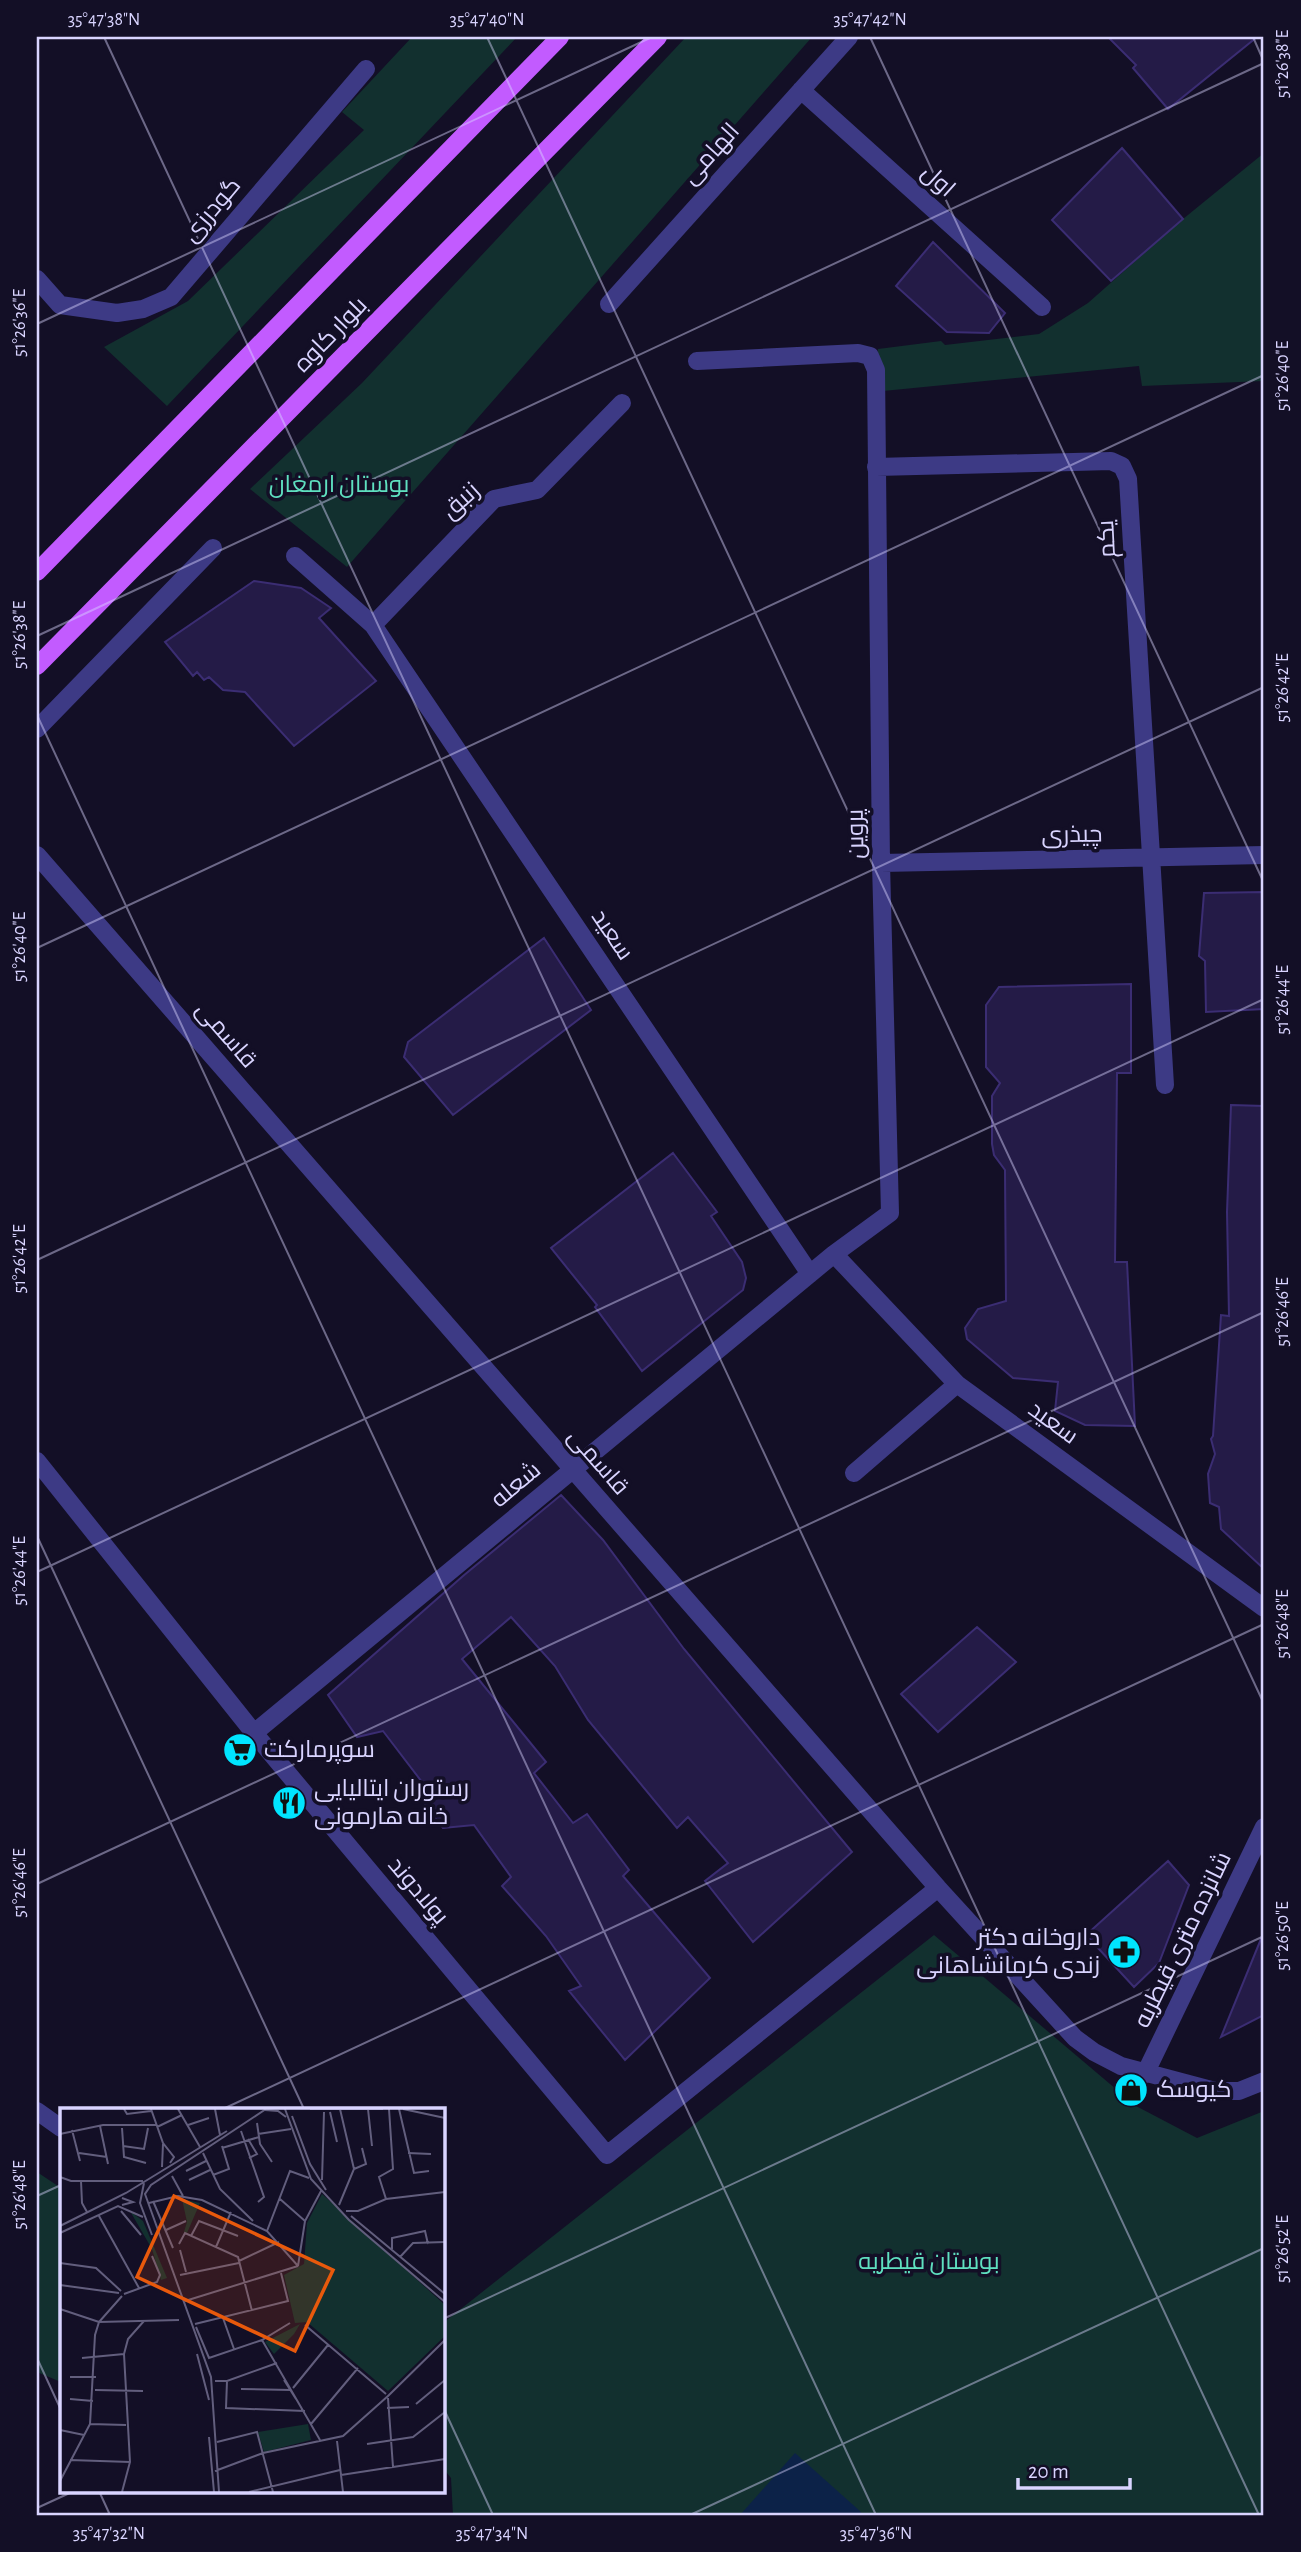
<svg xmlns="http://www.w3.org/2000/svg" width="1301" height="2552" font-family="'Alegreya Sans',Cairo,sans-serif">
<rect width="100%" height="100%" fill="#130f26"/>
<path fill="#12302f" d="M 412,37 L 517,37 L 167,406 L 104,347 L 188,301 L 364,130 L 342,112 Z
M 686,37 L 812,37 L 347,567 L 250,489 L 362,383 Z
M 1264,153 L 1264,381 L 1142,386 L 1139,366 L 883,391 L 878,365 L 878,349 L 941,341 L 945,345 L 1039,334 L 1088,303 L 1183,219 Z
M 934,1935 L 1136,2106 L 1197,2138 L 1264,2111 L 1264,2515 L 453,2515 L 451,2478 L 443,2468 L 443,2323 Z
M 37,2172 L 61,2188 L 61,2382 L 37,2372 Z"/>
<path fill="#0c2248" d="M 795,2453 L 861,2512 L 858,2515 L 740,2515 Z"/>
<path fill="#241b47" stroke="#3b2d73" stroke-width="2" d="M 1108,37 L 1257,37 L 1168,109 L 1133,68 L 1136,65 Z
M 1122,148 L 1183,219 L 1111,281 L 1052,220 Z
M 933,242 L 1005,313 L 989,333 L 947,332 L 896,286 Z
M 254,581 L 301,588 L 331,608 L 319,618 L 376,681 L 294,746 L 245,692 L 223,690 L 209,677 L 204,680 L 197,672 L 193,676 L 165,642 Z
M 1264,892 L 1264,1009 L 1206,1012 L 1205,961 L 1199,956 L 1204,893 Z
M 544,938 L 591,1010 L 453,1115 L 404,1057 L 408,1042 Z
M 1131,984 L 1131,1073 L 1117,1073 L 1115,1262 L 1127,1262 L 1135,1426 L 1085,1425 L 1055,1411 L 1058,1382 L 1013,1378 L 967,1339 L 965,1328 L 978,1309 L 1006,1301 L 1005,1170 L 994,1155 L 992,1144 L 992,1096 L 1000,1083 L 986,1067 L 986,1005 L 999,987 Z
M 1231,1105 L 1264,1106 L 1264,1569 L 1221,1529 L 1219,1507 L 1210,1503 L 1208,1474 L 1215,1454 L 1211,1439 L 1213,1436 L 1221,1315 L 1229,1316 L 1227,1212 Z
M 673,1153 L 717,1212 L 711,1216 L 742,1262 L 746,1278 L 743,1290 L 642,1371 L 595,1307 L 597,1305 L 551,1248 Z
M 561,1495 L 603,1540 L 684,1649 L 852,1852 L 753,1942 L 705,1881 L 728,1863 L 688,1817 L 677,1828 L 588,1720 L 555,1666 L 511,1617 L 462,1659 L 546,1762 L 534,1773 L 573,1823 L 587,1814 L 629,1870 L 623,1876 L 710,1978 L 625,2060 L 569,1991 L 581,1986 L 546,1936 L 502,1886 L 511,1877 L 474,1825 L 443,1828 L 425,1806 L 425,1786 L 383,1731 L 357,1737 L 328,1695 L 463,1576 Z
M 977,1627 L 1016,1662 L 938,1732 L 901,1694 Z
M 1168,1861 L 1189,1885 L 1159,1963 L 1134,1987 L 1086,1935 Z
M 1263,1934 L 1264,2015 L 1221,2037 Z"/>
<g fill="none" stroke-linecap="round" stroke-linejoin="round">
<path stroke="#3d3a85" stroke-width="18" d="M 801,90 L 1042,307
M 37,279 L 60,305 L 117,313 L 143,309 L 171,297 L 366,69
M 609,304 L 849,37
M 876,467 L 1111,461 L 1122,466 L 1128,479 L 1165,1085
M 295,556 L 373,625 L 810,1274
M 373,625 L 494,499 L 537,490 L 622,403
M 37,729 L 213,548
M 37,855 L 938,1888 L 1075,2038 L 1094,2052 L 1121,2066 L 1215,2091 L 1239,2091 L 1264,2081
M 881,863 L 1264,855
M 834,1254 L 957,1384 L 1264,1608
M 37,1461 L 254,1733 L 607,2155 L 938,1888
M 854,1473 L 957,1384
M 254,1733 L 834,1254 L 890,1213 L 881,863 L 876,370 L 870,356 L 858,353 L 697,361
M 1145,2074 L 1264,1827
M 37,2111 L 61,2128"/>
<path stroke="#c25bff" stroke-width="18" d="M 37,572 L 560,37
M 37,666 L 658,37"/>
</g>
<path fill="none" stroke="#d9d4ff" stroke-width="2" stroke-opacity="0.45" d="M 104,37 L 1259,2515M 487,37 L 1264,1704M 870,37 L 1264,883M 1253,37 L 1264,62M 37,324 L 652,37M 37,636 L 1264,63M 37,715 L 876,2515M 37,948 L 1264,375M 37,1260 L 1264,687M 37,1536 L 304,2109M 37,1572 L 1264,999M 37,1884 L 1264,1312M 223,2109 L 1264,1624M 37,2196 L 61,2185M 443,2319 L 1264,1936M 37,2358 L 61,2410M 443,2407 L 493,2515M 99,2491 L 110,2515M 37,2508 L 74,2491M 690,2515 L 1264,2248"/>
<defs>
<g id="supermarket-disc" transform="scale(1.75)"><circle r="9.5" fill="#00e5ff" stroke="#130f26"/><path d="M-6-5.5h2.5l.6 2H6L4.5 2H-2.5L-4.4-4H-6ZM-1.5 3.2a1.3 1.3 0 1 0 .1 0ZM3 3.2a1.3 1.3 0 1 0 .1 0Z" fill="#111"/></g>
<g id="restaurant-disc" transform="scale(1.75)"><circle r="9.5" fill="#00e5ff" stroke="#130f26"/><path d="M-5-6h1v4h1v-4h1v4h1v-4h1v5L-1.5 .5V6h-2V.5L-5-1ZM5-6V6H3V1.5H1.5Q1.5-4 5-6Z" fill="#111"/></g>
<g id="pharmacy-disc" transform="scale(1.75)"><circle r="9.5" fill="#00e5ff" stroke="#130f26"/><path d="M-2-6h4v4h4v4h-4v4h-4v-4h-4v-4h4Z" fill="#111"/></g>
<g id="shop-disc" transform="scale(1.75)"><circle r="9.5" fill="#00e5ff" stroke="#130f26"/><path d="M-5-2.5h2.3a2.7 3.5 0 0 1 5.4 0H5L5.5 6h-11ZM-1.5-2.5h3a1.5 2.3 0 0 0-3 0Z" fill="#111"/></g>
</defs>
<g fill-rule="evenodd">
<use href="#supermarket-disc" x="240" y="1750"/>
<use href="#restaurant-disc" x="289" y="1803"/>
<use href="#pharmacy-disc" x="1124" y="1952"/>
<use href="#shop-disc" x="1131" y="2090"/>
</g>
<g text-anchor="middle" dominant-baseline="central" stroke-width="7" stroke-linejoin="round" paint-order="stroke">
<g font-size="24" fill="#d9d4ff" stroke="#130f26">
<text transform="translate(711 154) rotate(-48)">الهامی</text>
<text transform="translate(938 181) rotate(42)">اول</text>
<text transform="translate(212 210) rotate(-50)">گودرزی</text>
<text transform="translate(331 335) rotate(-46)">بلوار کاوه</text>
<text transform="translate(461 501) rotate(-42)">زنبق</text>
<text transform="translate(1107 539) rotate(-93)">یکم</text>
<text transform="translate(856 834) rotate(-91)">پروین</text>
<text transform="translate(1072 835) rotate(-1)">چیذری</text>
<text transform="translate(612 935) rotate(56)">سعید</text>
<text transform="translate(226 1035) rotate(49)">قاسمی</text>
<text transform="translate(1053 1423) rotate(36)">سعید</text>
<text transform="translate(598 1462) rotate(49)">قاسمی</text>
<text transform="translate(516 1485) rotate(-40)">شعله</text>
<text transform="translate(418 1891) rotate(50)">پولادوند</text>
<text transform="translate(1183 1940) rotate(-64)">شانزده متری قیطریه</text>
</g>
<g font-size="24" fill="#5fe0c0" stroke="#130f26">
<text x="339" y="485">بوستان ارمغان</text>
<text x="929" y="2262">بوستان قیطریه</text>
</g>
<g font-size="24" fill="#d9d4ff" stroke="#130f26" text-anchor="start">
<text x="264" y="1750">سوپرمارکت</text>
<text x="314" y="1789">رستوران ایتالیایی<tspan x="314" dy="28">خانه هارمونی</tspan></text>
<text x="1100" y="1938" text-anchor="end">داروخانه دکتر<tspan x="1100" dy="28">زندی کرمانشاهانی</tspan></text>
<text x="1156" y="2090">کیوسک</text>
</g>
</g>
<g transform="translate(60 2108)">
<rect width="385" height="385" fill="#130f26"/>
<path d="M 262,86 L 385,197 L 385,228 L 328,283 L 247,214 L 235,215 L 224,167 L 244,156 L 247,115 ZM 122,91 L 140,95 L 127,125 L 124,124 L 127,114 ZM 70,103 L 83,113 L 107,170 L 101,172 L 92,141 ZM 240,216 L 234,226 L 214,246 L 205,234 ZM 248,316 L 251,332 L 204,344 L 198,324 Z" fill="#12302f"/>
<path fill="none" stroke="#625e7d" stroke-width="2" d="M 64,1 L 67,6 L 91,3M 91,1 L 103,35 L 114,49 L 110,55M 118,1 L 140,39M 155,1 L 160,27M 225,1 L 251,71 L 289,112 L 385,194M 250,1 L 323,1M 308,1 L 312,38M 339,1 L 354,65 L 369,63M 343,1 L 385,10M 205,2 L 218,3 L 226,9M 270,4 L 277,34M 232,8 L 250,56 L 266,82M 197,15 L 200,36 L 212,54M 128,17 L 149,10M 40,18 L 48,56M 97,19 L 122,7M 62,20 L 64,49 L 86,55M 12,22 L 20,53M 181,23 L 204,89 L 198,94M 0,26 L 43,17 L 96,17M 198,26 L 231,21M 188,31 L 197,46 L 189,50M 63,38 L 84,41 L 88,20M 162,40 L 199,29M 19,45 L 47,49M 143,45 L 160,81 L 193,113M 348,45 L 371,46M 102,59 L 103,36M 294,61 L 306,56 L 302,40M 126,63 L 146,53M 153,67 L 169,61 L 162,38M 112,68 L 123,88M 0,69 L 11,73 L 83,73M 129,72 L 150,62M 262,72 L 264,4M 21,73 L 22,95 L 27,104M 84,75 L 80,95 L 92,127M 220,91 L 245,113M 326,91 L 319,69 L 333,61 L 329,1M 93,93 L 113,140M 89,95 L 118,88 L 142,92 L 207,123 L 238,158M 62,97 L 73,94 L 62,90M 279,97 L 294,61 L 280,1M 61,103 L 81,127M 286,103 L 298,103 L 326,91 L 385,84M 39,108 L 79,180M 291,108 L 385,186M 0,118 L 66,85 L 167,23M 106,122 L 126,113M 207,123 L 230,63 L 249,70M 0,125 L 58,98 L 83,109M 131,128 L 139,113 L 178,128M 119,136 L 125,125 L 178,149 L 192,203M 156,139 L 171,104M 332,141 L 332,130 L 365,123 L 368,136M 120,142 L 126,164M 340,149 L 353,135 L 385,134M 179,153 L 219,134M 0,155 L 36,160 L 61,183M 238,158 L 245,113 L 261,83M 120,167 L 179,155M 0,177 L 59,185M 64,186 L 97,174 L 100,167 L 92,148M 125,193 L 238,158M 0,201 L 39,214 L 119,212M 163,210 L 174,241M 135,216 L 228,193 L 221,165M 245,217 L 326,286M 136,219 L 149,250 L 202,232 L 230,215M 202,232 L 260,332M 137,246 L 149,292M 22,250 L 64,246M 10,269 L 36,269M 224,272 L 236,291M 155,273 L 167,273 L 217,255M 167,273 L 166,300 L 245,303M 233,280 L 268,237M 181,281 L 231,282M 35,282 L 83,283M 327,289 L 385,232M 328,290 L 333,359M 10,291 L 33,293M 356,296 L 385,272M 327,300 L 349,299M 30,316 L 66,317M 251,316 L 298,260M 0,322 L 24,327M 149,329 L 154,384M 277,333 L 283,384M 157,334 L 197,324 L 213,384M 307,336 L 353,329 L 385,304M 10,352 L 70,354M 155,363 L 203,345 L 283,328 L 328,288M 281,367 L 385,351M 0,373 L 30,316 L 35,227 L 39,214 L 62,188M 62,384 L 70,354 L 64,246 L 68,231 L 84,213M 159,384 L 151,269 L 85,86 L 91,77 L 206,1M 189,384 L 280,362"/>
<path fill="#e8590c" fill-opacity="0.15" stroke="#e8590c" stroke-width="3.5" d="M 114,88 L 273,162 L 235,243 L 77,169 Z"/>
<rect width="385" height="385" fill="none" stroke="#d9d4ff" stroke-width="3.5"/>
</g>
<rect width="1301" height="2552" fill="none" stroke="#130f26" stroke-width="77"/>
<path d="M1018 2478v10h112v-10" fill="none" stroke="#d9d4ff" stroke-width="3.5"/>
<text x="1028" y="2478" font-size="21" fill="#d9d4ff" stroke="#130f26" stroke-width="5" paint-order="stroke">20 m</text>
<rect x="38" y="38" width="1224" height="2476" fill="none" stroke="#d9d4ff" stroke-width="2.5"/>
<g font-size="18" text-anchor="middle" fill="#d9d4ff">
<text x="104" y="25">35°47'38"N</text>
<text x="487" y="25">35°47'40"N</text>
<text x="870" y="25">35°47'42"N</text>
<text transform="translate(1282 64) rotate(-90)" y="6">51°26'38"E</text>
<text transform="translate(19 323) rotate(-90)" y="6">51°26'36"E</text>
<text transform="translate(1282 376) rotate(-90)" y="6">51°26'40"E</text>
<text transform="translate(19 635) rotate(-90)" y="6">51°26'38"E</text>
<text transform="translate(1282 688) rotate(-90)" y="6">51°26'42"E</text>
<text transform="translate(19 947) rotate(-90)" y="6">51°26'40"E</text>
<text transform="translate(1282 1000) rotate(-90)" y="6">51°26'44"E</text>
<text transform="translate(19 1259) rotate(-90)" y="6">51°26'42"E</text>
<text transform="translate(1282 1312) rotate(-90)" y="6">51°26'46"E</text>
<text transform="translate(19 1571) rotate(-90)" y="6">51°26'44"E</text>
<text transform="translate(1282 1624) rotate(-90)" y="6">51°26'48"E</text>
<text transform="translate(19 1883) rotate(-90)" y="6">51°26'46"E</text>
<text transform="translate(1282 1936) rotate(-90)" y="6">51°26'50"E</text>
<text transform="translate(19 2195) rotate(-90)" y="6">51°26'48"E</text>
<text transform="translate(1282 2249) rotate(-90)" y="6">51°26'52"E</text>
<text x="109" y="2539">35°47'32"N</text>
<text x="492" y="2539">35°47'34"N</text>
<text x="876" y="2539">35°47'36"N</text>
</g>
</svg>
